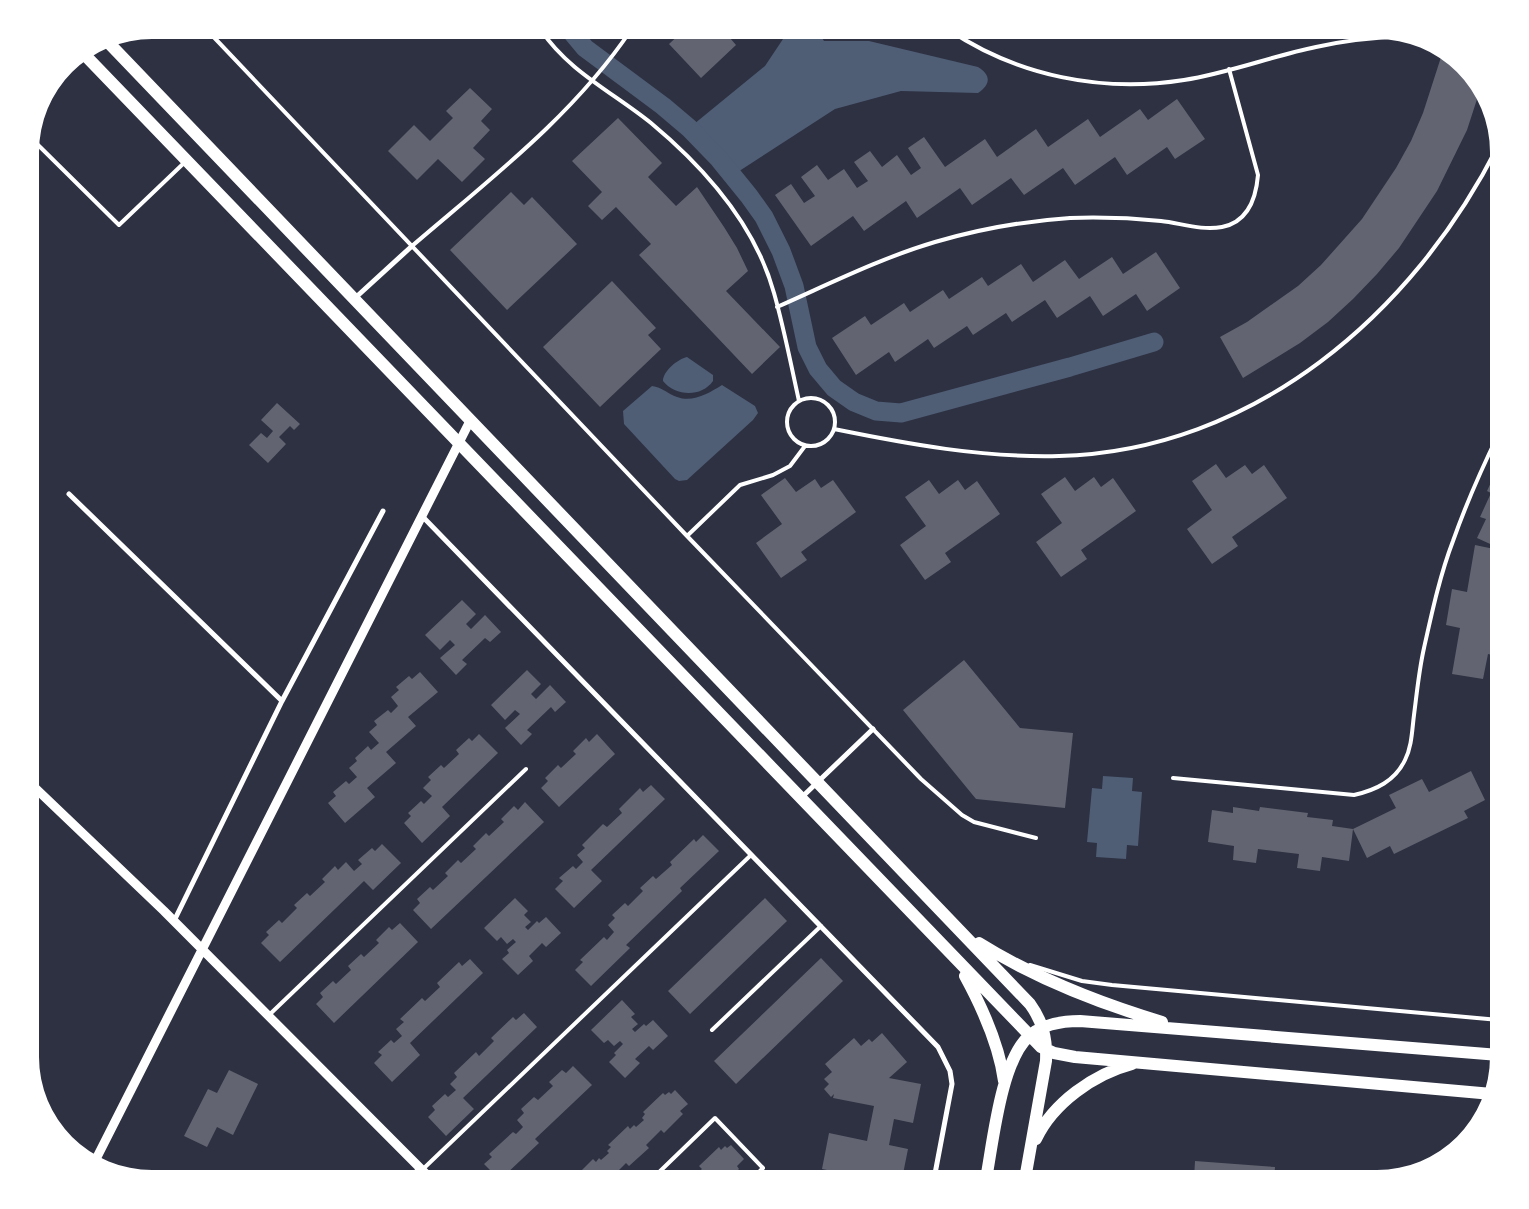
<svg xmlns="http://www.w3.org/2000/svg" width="1529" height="1209" font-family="Cabin,sans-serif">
<rect width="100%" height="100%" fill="#2d3142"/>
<path fill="#4f5d75" d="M 789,30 L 817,30 L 824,41 L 869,41 L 978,67 C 991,75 991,84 978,93 L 901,91 L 835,109 L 727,179 L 683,133 L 765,66 Z
M 687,357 L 713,375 L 713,381 C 701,398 675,396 663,381 C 663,371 678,359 687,357 Z
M 722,385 L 755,406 L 758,413 L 753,420 L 687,480 L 679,481 L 675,479 L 624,424 L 623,411 L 652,386 C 662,387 668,394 677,397 C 693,403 709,393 722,385 Z
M 1103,776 L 1133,778 L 1132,791 L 1142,792 L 1138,846 L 1127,845 L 1126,859 L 1096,857 L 1097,843 L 1087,842 L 1092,788 L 1102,789 Z"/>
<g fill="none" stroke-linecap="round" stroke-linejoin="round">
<path stroke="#4f5d75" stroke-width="19" d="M 570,30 L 585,48 L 663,106 L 689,128 L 719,159 L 749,196 L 764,217 L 781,251 L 794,286 L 807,347 L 818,369 L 834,388 L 854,402 L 876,411 L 901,413 L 1070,367 L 1154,342"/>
</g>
<path fill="#626471" d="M 684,30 L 739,30 L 730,38 L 736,45 L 701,78 L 669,44 Z
M 1442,54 L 1457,60 L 1480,90 L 1467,130 L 1437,191 L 1399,248 L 1377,274 L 1353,299 L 1328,322 L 1300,343 L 1243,378 L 1220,337 L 1247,322 L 1298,286 L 1321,265 L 1362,219 L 1396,168 L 1411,141 L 1423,113 Z
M 470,88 L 492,109 L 481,121 L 490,130 L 473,148 L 485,159 L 462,182 L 438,159 L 417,180 L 388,151 L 414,125 L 430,141 L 453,118 L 446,111 Z
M 1177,99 L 1205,139 L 1175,159 L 1167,147 L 1127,175 L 1115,157 L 1075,185 L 1063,168 L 1024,195 L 1011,178 L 972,205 L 960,188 L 917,218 L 906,201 L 864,231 L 853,216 L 811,246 L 775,195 L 791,184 L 804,203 L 815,196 L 801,177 L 817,165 L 828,180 L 844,169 L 857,188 L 868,181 L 854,162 L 870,151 L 882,167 L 897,155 L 911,175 L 921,168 L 908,148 L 924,137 L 945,167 L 985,139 L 997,157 L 1036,129 L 1048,147 L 1088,119 L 1100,137 L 1140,109 L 1148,120 Z
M 618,118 L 662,163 L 648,177 L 676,206 L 697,187 L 724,227 L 737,248 L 748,271 L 726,291 L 780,347 L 752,374 L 639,255 L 651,244 L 616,207 L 602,220 L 588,206 L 602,192 L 572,161 Z
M 511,192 L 524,205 L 532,197 L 577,244 L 507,310 L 450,250 Z
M 1156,252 L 1180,288 L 1147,311 L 1136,294 L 1103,316 L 1090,296 L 1057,318 L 1045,300 L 1012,322 L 1006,313 L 973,335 L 967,326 L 934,348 L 928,339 L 895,362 L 889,352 L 856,375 L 832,338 L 865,316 L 871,325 L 904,303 L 910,312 L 943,290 L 949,299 L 982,277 L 988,286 L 1021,264 L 1033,282 L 1065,260 L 1079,279 L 1112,257 L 1123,274 Z
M 612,281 L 656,328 L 648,335 L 661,349 L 600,407 L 543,347 Z
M 277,403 L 300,424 L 294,430 L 290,426 L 279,437 L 286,444 L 268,463 L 249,445 L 261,433 L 267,438 L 273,431 L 261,420 Z
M 1216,464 L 1226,478 L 1245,465 L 1252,474 L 1264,465 L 1287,498 L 1232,537 L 1238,546 L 1212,564 L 1187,529 L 1212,510 L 1192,481 Z
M 1499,465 L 1499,548 L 1477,538 L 1486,519 L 1480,517 L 1491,493 L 1487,491 Z
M 1065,477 L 1075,491 L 1094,477 L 1101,487 L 1113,478 L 1136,511 L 1081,550 L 1087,559 L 1061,577 L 1036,542 L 1062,523 L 1041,494 Z
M 785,478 L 796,492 L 815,479 L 821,488 L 833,480 L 856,512 L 801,552 L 807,560 L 781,578 L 756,543 L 782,524 L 761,495 Z
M 929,480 L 939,494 L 958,480 L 965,490 L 977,481 L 1000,514 L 945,553 L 951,562 L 925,580 L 900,545 L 926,526 L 905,497 Z
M 1475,545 L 1499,550 L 1499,642 L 1496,656 L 1488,654 L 1483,679 L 1452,674 L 1460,628 L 1446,625 L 1452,589 L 1467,592 Z
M 462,600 L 476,614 L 466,624 L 471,629 L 485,615 L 501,632 L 490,642 L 485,638 L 462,660 L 467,664 L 456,675 L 440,658 L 455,645 L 450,640 L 440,650 L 425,635 Z
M 964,660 L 1020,728 L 1073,733 L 1065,808 L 976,799 L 903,710 Z
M 527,670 L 541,684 L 531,694 L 536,699 L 550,685 L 566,702 L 555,712 L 551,707 L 527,730 L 532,734 L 521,745 L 505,728 L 520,714 L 515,710 L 505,720 L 491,705 Z
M 420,672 L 438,692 L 408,717 L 416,726 L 386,752 L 396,763 L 367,788 L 375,797 L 345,823 L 328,803 L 336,796 L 333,792 L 346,781 L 349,784 L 357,777 L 349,768 L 357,761 L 355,758 L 368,746 L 371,750 L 379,743 L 369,732 L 377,725 L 374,721 L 388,710 L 391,713 L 398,706 L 391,697 L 399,690 L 396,687 L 409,676 L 412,679 Z
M 479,734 L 498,753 L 442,807 L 450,816 L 422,843 L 404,823 L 411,816 L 408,813 L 421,801 L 424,804 L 432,796 L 423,788 L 431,780 L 428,777 L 441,765 L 444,768 L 459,754 L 456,750 L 469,738 L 472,741 Z
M 597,734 L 615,754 L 559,807 L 541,788 L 548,781 L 545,778 L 558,765 L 561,768 L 576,754 L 573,751 L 586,738 L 589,742 Z
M 1471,771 L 1485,800 L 1464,811 L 1468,818 L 1394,854 L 1390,846 L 1367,858 L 1353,829 L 1396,808 L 1389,795 L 1422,779 L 1429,792 Z
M 651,785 L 665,799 L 591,870 L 602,881 L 574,908 L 555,889 L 563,881 L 559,878 L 573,866 L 576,869 L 583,862 L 577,855 L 585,848 L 582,845 L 603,824 L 607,827 L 622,813 L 619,809 L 640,788 L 643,792 Z
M 525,802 L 544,822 L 431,929 L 413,910 L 420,903 L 417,899 L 430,887 L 433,890 L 448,876 L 445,873 L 458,860 L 461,863 L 476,849 L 473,846 L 486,833 L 489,836 L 504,822 L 501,819 L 514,806 L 518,810 Z
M 1233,807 L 1259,811 L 1260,807 L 1308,813 L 1307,817 L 1333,820 L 1332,826 L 1353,829 L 1349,861 L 1322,857 L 1320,871 L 1297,868 L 1299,854 L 1258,849 L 1256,863 L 1233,860 L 1234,846 L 1208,842 L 1212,810 L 1233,813 Z
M 703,835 L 719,851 L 680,888 L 682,891 L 626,945 L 630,948 L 591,986 L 575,970 L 583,962 L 580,960 L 604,937 L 607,940 L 614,932 L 608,925 L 615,918 L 612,915 L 625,903 L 628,906 L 643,891 L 640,888 L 653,876 L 656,879 L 672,865 L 670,862 L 694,839 L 696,842 Z
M 382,844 L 401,863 L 373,890 L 364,881 L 280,962 L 261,943 L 269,935 L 266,932 L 279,920 L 282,923 L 297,908 L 294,905 L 307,893 L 310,896 L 325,882 L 322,879 L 335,866 L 338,870 L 346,862 L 354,871 L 362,864 L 358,860 L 372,848 L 375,851 Z
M 515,898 L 528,911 L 524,915 L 531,922 L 525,927 L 528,930 L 537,921 L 539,923 L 546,917 L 561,933 L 546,947 L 542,943 L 529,956 L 533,961 L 518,975 L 502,959 L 509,953 L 507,950 L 516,942 L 513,939 L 507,944 L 501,937 L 497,941 L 484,928 Z
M 765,898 L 787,921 L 690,1014 L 668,991 Z
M 400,923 L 418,942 L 334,1023 L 316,1004 L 323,997 L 320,993 L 333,981 L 336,984 L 351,970 L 348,966 L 361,954 L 364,957 L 379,943 L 376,940 L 389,927 L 392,930 Z
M 821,958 L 843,981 L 736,1084 L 714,1061 Z
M 470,959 L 483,973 L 410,1043 L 420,1055 L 392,1082 L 374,1063 L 382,1055 L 378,1052 L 391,1040 L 394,1043 L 402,1036 L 396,1029 L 404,1022 L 400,1019 L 422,998 L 425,1001 L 440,987 L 437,983 L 459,962 L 462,966 Z
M 622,1000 L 635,1014 L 631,1017 L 638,1024 L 632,1029 L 635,1032 L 644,1024 L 646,1026 L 653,1020 L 668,1036 L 653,1050 L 649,1046 L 635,1059 L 640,1063 L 625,1078 L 609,1062 L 616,1055 L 614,1053 L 623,1044 L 620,1041 L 614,1046 L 608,1040 L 604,1043 L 591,1030 Z
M 524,1013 L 537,1027 L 463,1098 L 474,1109 L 446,1136 L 428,1117 L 435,1110 L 432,1106 L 445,1094 L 448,1097 L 456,1090 L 450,1084 L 457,1077 L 454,1073 L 476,1052 L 479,1056 L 494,1041 L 491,1038 L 513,1017 L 516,1020 Z
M 882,1033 L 907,1062 L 889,1078 L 921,1084 L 913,1123 L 894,1119 L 889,1145 L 908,1149 L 902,1179 L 831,1178 L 832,1171 L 822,1169 L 829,1133 L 867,1141 L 874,1106 L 833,1098 L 834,1094 L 831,1097 L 824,1089 L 829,1084 L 824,1079 L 832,1072 L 825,1064 L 854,1038 L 861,1046 L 869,1039 L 872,1042 Z
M 573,1066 L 592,1085 L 535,1139 L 539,1143 L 501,1179 L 499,1179 L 484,1164 L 492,1157 L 489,1154 L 513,1132 L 516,1134 L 523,1127 L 517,1120 L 524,1113 L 521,1109 L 534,1097 L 538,1100 L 553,1086 L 549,1082 L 562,1070 L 566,1073 Z
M 229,1070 L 258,1084 L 233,1135 L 217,1127 L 207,1147 L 184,1136 L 208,1089 L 217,1093 Z
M 675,1090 L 688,1104 L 680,1111 L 683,1114 L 664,1133 L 661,1130 L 646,1145 L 649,1148 L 629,1166 L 626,1163 L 611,1178 L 612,1179 L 573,1179 L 593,1159 L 596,1162 L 599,1158 L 601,1160 L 609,1153 L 607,1151 L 611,1147 L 608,1145 L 628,1126 L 630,1129 L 634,1125 L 636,1127 L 644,1120 L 642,1118 L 645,1114 L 643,1112 L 663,1093 L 665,1095 L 669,1092 L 671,1094 Z
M 731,1145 L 744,1159 L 737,1166 L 739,1169 L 729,1179 L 695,1179 L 700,1174 L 698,1172 L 702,1169 L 699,1166 L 719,1147 L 721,1150 L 725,1146 L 727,1148 Z
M 1195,1161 L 1275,1167 L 1274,1179 L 1194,1179 Z
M 1355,1175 L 1384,1177 L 1354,1179 Z"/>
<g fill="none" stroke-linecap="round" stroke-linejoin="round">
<path stroke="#fff" stroke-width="4" d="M 207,30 L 687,536 L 921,779 L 962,815 L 974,822 L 1036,838
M 541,30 C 568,71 614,93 651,123 C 705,168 755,224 774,293 C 784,328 791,365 799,401
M 949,30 C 1018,76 1102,93 1184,80 C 1229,73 1272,56 1316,47 C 1347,40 1379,37 1410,36
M 32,139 L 119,225 L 185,162
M 412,246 C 490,179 573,116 631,30
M 777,307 C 829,284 881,258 935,242 C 979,229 1025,221 1070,218 C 1100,217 1131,218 1161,221 C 1180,223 1202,231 1222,227 C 1248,222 1256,199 1258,175 L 1229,69
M787 422a24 24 0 1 1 48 0a24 24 0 1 1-48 0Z
M 834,429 C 908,444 983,458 1059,456 C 1254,451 1413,314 1498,146
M 687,536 L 740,485 L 773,475 L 790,466 L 805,446
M 1173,778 L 1354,795 C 1376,790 1395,781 1405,760 C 1412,746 1412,730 1414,715 C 1417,692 1419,670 1424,648 C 1432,612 1440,575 1453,541 C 1466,504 1482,468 1499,433
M 1030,965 L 1082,981 L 1112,985 L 1499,1020
M 268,1016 L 526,769
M 712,1030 L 821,926
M 422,1170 L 751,855
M 413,1179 L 418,1167
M 652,1179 L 715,1118 L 763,1168 L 752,1179"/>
<path stroke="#fff" stroke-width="5" d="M 354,299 L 412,246
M 69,494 L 282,701
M 422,516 L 938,1047 L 950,1071 L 952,1084 L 934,1179
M 801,798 L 873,729
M 174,921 L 282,701 L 383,511"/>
<path stroke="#fff" stroke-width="9" d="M 30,783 L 164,911 L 431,1179
M 94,1163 L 470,421"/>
<path stroke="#fff" stroke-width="12" d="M 105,39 L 1030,1004 C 1043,1022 1047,1039 1046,1061 L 1025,1179
M 83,53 L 1041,1047 L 1054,1053 L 1075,1057 L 1492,1094
M 979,943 C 1035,978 1099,1003 1162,1022
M 965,976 C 983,1009 999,1044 1004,1081
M 1036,1139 C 1053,1103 1094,1074 1132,1064
M 986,1179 C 993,1142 1001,1061 1029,1036 C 1043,1024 1063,1021 1080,1021 L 1499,1055"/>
</g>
<path d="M0 0H1529V1209H0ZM152 39H1377A113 113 0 0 1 1490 152V1057A113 113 0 0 1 1377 1170H152A113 113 0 0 1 39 1057V152A113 113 0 0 1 152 39Z" fill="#fff" fill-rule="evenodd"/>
</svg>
